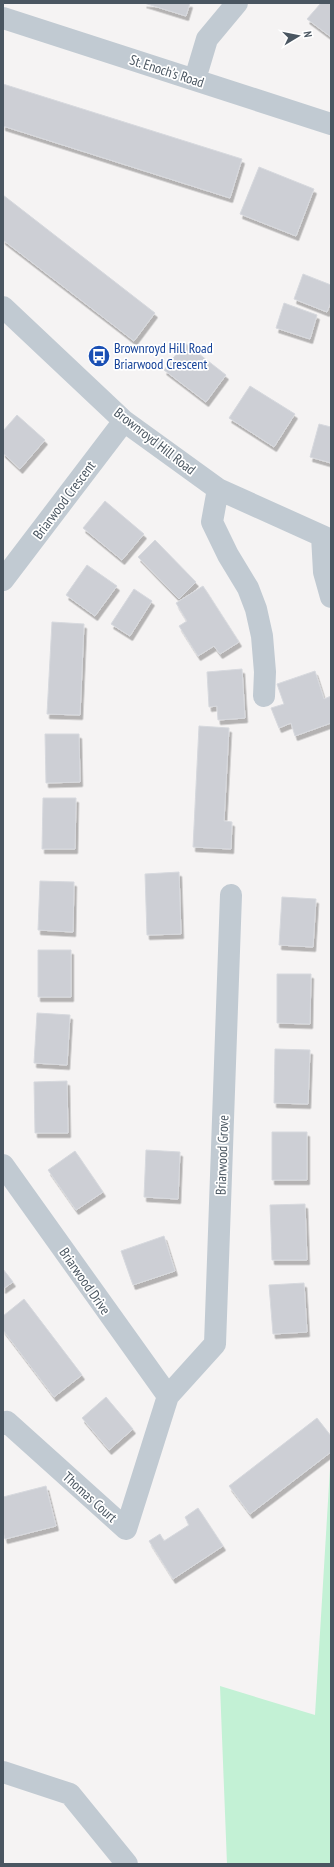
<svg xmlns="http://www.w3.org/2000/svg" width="334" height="1867" font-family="'PT Sans Narrow',sans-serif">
<defs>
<filter id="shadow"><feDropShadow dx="2.5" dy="4.5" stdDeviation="0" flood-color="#0004"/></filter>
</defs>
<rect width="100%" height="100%" fill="#f5f3f3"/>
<path fill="#c3f1d5" d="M 331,1452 L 331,1864 L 227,1864 L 220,1686 L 315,1715 Z"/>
<path fill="#cdcfd5" stroke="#d7d9de" filter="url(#shadow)" d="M 144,3 L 190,3 L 186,16 Z
M 321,3 L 331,3 L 331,37 L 307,19 Z
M 3,84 L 242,159 L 230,198 L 3,126 Z
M 259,167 L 314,189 L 296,236 L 240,214 Z
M 3,195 L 155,313 L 134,341 L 3,240 Z
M 303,274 L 331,285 L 331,302 L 327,312 L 294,299 Z
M 284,303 L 317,315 L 310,339 L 276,328 Z
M 185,343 L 226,375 L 206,402 L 164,370 Z
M 250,386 L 295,414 L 274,447 L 229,418 Z
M 17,415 L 45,440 L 20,469 L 3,453 L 3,431 Z
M 319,424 L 331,427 L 331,463 L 310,457 Z
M 105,501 L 144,534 L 122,560 L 83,528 Z
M 155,540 L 196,582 L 179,599 L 138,557 Z
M 87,565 L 117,586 L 95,616 L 66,595 Z
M 203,586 L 239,642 L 220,654 L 214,646 L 198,656 L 179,626 L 187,621 L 176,603 Z
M 134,589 L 152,601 L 130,636 L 111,624 Z
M 52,622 L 84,624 L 80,715 L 47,714 Z
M 242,669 L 245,718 L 218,720 L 217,706 L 209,707 L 207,672 Z
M 315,671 L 324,699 L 331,696 L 331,723 L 295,736 L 291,723 L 279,728 L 271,708 L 284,704 L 277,684 Z
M 199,726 L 229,728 L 224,821 L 232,822 L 231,849 L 193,847 Z
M 45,734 L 79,734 L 80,782 L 46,783 Z
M 43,798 L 76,798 L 75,849 L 42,849 Z
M 179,872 L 181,934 L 147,935 L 145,874 Z
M 40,881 L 74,882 L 73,932 L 38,930 Z
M 282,897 L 316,899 L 313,947 L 279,945 Z
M 38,950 L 71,950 L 71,997 L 38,997 Z
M 277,974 L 311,974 L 310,1024 L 277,1023 Z
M 37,1013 L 70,1015 L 67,1065 L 34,1063 Z
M 275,1049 L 310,1050 L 308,1104 L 274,1103 Z
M 67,1081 L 68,1133 L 35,1133 L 34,1082 Z
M 272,1132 L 307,1132 L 307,1180 L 272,1180 Z
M 146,1150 L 180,1152 L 178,1199 L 144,1197 Z
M 75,1151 L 103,1192 L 76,1210 L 48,1170 Z
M 305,1204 L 307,1260 L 272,1260 L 270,1205 Z
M 164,1236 L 175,1271 L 133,1285 L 121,1251 Z
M 3,1269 L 13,1282 L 3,1289 Z
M 304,1283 L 307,1332 L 273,1334 L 269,1285 Z
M 24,1299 L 82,1375 L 54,1397 L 3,1330 L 3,1316 Z
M 106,1397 L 133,1429 L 109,1450 L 82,1418 Z
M 317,1418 L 331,1436 L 331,1452 L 250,1514 L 229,1486 Z
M 46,1486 L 56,1526 L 5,1539 L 3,1531 L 3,1497 Z
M 198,1508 L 223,1546 L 173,1579 L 149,1541 L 160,1534 L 164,1541 L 189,1525 L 185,1517 Z"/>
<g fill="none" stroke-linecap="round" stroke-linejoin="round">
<path stroke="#c1cad2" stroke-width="22" d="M 3,18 L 331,124
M 195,79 L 207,39 L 237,3
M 3,307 L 124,421 L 218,489 L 331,540
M 218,489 L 212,522 L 228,555 L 248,588 L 256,609 L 262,636 L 265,672 L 264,696
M 322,536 L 324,572 L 331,597
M 3,580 L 124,421
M 3,1165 L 168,1396
M 3,1424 L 7,1422 L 126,1529 L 168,1396 L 215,1344 L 231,895
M 3,1772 L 70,1794 L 127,1864"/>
</g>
<defs>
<g id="bus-disc" transform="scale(1.15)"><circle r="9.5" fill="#1a4fb4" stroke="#fff"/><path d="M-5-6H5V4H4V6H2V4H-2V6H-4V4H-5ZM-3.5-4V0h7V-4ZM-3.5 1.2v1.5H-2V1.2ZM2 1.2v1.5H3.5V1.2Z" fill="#fff"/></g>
</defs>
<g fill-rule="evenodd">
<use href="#bus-disc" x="99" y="356"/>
</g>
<g text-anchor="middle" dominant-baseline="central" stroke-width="3.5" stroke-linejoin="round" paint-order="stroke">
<g font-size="14" fill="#4a5661" stroke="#fff">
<text transform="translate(167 71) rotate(18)">St. Enoch's Road</text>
<text transform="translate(155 441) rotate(38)">Brownroyd Hill Road</text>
<text transform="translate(64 500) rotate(-53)">Briarwood Crescent</text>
<text transform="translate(222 1155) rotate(-88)">Briarwood Grove</text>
<text transform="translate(85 1281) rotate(55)">Briarwood Drive</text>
<text transform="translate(90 1497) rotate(42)">Thomas Court</text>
</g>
<g font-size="14" fill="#164399" stroke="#fff" text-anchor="start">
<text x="114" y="348">Brownroyd Hill Road<tspan x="114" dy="16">Briarwood Crescent</tspan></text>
</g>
</g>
<rect width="334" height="1867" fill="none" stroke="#4a5661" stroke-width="8"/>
<g transform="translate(298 36) rotate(80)" stroke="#ffffff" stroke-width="3" paint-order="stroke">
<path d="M0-3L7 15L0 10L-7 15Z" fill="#4a5661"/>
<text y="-6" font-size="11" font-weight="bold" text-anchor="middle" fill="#4a5661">N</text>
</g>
</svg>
